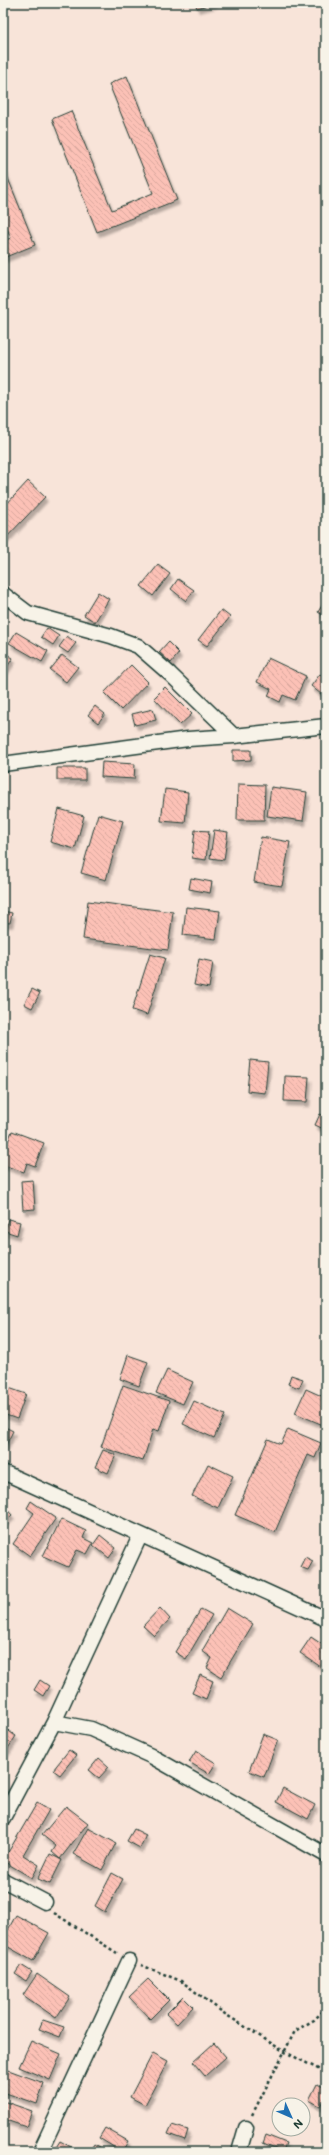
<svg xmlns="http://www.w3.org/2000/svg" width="329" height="2155" font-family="Mali,sans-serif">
<defs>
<pattern id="building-back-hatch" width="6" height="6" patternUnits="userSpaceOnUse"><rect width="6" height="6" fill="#fcc1b6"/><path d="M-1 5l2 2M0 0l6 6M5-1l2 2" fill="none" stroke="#d8a79d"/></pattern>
<filter id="shadow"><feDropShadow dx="2.5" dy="4.5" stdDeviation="1" flood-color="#0004"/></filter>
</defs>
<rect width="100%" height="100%" fill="#f8e4d9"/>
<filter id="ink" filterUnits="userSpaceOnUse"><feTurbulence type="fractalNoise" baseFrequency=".025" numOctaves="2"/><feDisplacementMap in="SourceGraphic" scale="8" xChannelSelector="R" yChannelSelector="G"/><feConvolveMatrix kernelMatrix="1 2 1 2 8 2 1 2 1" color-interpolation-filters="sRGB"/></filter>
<g filter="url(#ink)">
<path fill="url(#building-back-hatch)" stroke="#1f3d34" filter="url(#shadow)" d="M 195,3 L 215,3 L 197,8 Z
M 127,76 L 177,200 L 97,232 L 52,119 L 71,111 L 112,210 L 153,193 L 109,84 Z
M 3,166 L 35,245 L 3,258 L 3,241 L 11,238 L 3,219 Z
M 28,481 L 45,497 L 3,541 L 3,508 Z
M 158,565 L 170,574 L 153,596 L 141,586 Z
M 178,579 L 194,590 L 186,601 L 171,589 Z
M 98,592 L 109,599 L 95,622 L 84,615 Z
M 326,599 L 326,617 L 318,612 Z
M 221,610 L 230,617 L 207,646 L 198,640 Z
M 47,628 L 59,636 L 53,645 L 41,637 Z
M 16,632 L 48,651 L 42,662 L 9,643 Z
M 67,636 L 76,643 L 68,653 L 59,647 Z
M 168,642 L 179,653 L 171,663 L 159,652 Z
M 3,652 L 13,658 L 3,673 Z
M 62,655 L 78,667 L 66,682 L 50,670 Z
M 268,658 L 306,676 L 295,700 L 283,695 L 280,702 L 268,696 L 271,689 L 257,682 Z
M 131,665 L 148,682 L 121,710 L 104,693 Z
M 320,674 L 326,679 L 326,698 L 311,686 Z
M 165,687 L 192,714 L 180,725 L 154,698 Z
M 95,706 L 105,714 L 98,723 L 88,715 Z
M 153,709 L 156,720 L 135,725 L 132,714 Z
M 233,750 L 251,750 L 251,760 L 233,761 Z
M 102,762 L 135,764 L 134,779 L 101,777 Z
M 57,768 L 85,768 L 85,780 L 57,780 Z
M 238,784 L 265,785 L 264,820 L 237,820 Z
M 271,787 L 307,792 L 303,821 L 267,816 Z
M 165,789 L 188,792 L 185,823 L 161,821 Z
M 59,809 L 84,816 L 75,849 L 50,842 Z
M 98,814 L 123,821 L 106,880 L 81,873 Z
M 195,830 L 209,831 L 206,860 L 192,858 Z
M 214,830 L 228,832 L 224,860 L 210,858 Z
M 261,837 L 290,842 L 282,886 L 254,882 Z
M 191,878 L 212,882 L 210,893 L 189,889 Z
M 88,901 L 173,912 L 168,950 L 83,939 Z
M 186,907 L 220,911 L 216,939 L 183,935 Z
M 3,911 L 12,913 L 10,923 L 3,922 Z
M 150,954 L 165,958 L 147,1015 L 132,1010 Z
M 199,959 L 213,962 L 209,988 L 194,985 Z
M 32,989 L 40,993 L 32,1008 L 24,1004 Z
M 250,1060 L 268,1062 L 265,1093 L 247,1091 Z
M 285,1076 L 309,1077 L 307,1102 L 284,1101 Z
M 320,1114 L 326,1117 L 326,1130 L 315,1125 Z
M 12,1131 L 44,1143 L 35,1166 L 27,1163 L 24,1172 L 3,1165 L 3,1154 Z
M 33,1180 L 35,1209 L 23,1210 L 21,1181 Z
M 8,1219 L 20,1222 L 17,1235 L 5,1231 Z
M 128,1355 L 148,1362 L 139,1386 L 120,1379 Z
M 167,1370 L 193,1382 L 183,1404 L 156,1393 Z
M 291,1375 L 303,1379 L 299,1388 L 288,1384 Z
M 123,1385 L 169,1401 L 159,1431 L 153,1429 L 143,1461 L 101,1447 Z
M 3,1386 L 26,1394 L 17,1419 L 3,1414 Z
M 306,1389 L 326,1398 L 326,1418 L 323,1425 L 295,1413 Z
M 194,1401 L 225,1415 L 214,1438 L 183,1424 Z
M 3,1426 L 13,1431 L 5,1447 L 3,1445 Z
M 288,1429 L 321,1443 L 315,1458 L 308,1455 L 275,1532 L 235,1515 L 268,1439 L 281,1444 Z
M 103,1450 L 116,1455 L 108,1473 L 95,1467 Z
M 208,1464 L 233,1476 L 218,1508 L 192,1496 Z
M 31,1501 L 56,1518 L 30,1556 L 13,1544 L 34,1513 L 27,1508 Z
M 3,1505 L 12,1515 L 3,1523 Z
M 61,1519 L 86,1531 L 83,1538 L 93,1543 L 87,1554 L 77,1550 L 68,1567 L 43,1556 Z
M 100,1535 L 116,1548 L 109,1558 L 93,1545 Z
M 305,1557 L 313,1561 L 308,1570 L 300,1567 Z
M 160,1608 L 170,1619 L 154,1636 L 143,1626 Z
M 227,1608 L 253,1624 L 221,1677 L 207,1668 L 212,1658 L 202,1651 Z
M 201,1609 L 212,1615 L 186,1659 L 175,1652 Z
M 311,1637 L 326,1647 L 326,1659 L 321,1667 L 300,1653 Z
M 200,1675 L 213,1681 L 206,1699 L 192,1693 Z
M 40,1680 L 49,1686 L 43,1696 L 34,1690 Z
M 3,1727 L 16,1736 L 3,1756 Z
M 263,1734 L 278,1740 L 264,1777 L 249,1771 Z
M 69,1750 L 76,1755 L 60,1775 L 53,1770 Z
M 196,1751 L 216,1763 L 209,1774 L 189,1762 Z
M 99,1758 L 109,1767 L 99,1778 L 89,1770 Z
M 283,1788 L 315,1805 L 308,1819 L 276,1802 Z
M 37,1803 L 49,1810 L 23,1855 L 39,1865 L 32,1878 L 3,1861 Z
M 66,1806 L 88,1823 L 60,1859 L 52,1852 L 56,1846 L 42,1835 Z
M 88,1828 L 116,1843 L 102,1870 L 73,1854 Z
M 134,1829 L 146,1835 L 140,1848 L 127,1841 Z
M 50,1854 L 62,1860 L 50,1884 L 38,1879 Z
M 112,1873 L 123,1879 L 105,1912 L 95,1906 Z
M 16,1915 L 49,1933 L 33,1961 L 3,1944 L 3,1939 Z
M 21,1965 L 32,1972 L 26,1981 L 15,1974 Z
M 37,1974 L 70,1997 L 56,2018 L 23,1995 Z
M 148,1979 L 169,2000 L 150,2019 L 129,1997 Z
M 183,1997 L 193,2007 L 177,2024 L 166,2014 Z
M 43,2020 L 64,2027 L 60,2037 L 39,2029 Z
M 31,2041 L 61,2054 L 50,2080 L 19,2067 Z
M 214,2043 L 226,2057 L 205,2076 L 193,2062 Z
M 153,2053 L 168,2061 L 145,2105 L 130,2097 Z
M 3,2068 L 44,2083 L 37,2104 L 3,2092 Z
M 317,2084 L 326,2088 L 326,2095 L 320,2106 L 309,2100 Z
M 3,2101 L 32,2111 L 26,2127 L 3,2119 Z
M 172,2125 L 188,2130 L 185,2140 L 168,2134 Z
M 105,2128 L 128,2141 L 122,2152 L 99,2138 Z
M 266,2135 L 286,2143 L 283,2151 L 263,2143 Z
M 60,2141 L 73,2148 L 70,2152 L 53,2152 Z
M 94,2144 L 107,2152 L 89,2152 Z"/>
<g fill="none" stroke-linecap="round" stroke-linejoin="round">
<g stroke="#1f3d34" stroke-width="17">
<path id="minor" d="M 3,594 L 28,613 L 111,636 L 138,646 L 170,674 L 234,736
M 3,764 L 188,739 L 234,736 L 326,726
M 3,1472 L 326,1619
M 54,1722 L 91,1729 L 151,1756 L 326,1855
M 3,1818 L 54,1722 L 140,1536
M 3,1880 L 45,1902
M 40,2152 L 129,1961
M 239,2152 L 246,2128"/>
</g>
<path stroke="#1f3d34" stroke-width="2.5" stroke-dasharray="3 3" stroke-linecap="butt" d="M 54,1913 L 117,1953
M 141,1965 L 181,1981 L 225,2014 L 285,2052 L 326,2073
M 252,2115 L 295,2031 L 314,2020 L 326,2008"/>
<use href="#minor" stroke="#f7f3e8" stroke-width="14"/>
</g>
</g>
<rect width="329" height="2155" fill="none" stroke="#f7f3e8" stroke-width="16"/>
<rect x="8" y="8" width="313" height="2139" fill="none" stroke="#1f3d34" stroke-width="1.5" filter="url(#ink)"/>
<g transform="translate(291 2117) rotate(135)"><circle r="19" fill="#f7f3e8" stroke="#a1aaa0"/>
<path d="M0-3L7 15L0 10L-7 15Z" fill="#1f6fb2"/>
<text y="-6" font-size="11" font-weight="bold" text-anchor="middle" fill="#1f3d34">N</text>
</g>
</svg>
